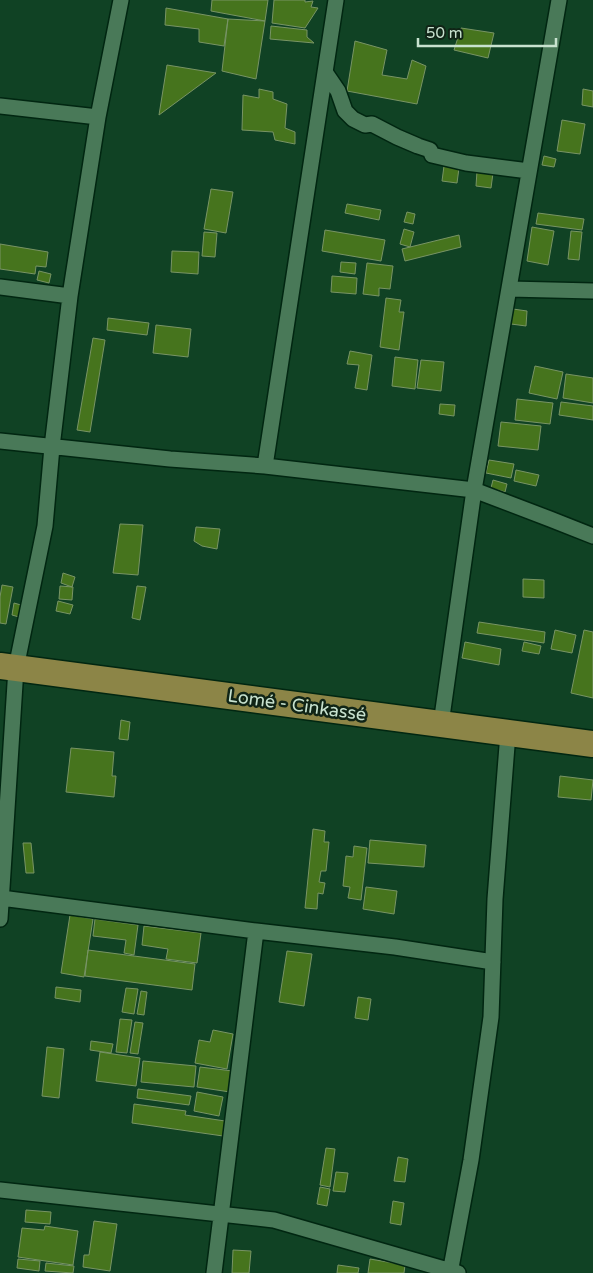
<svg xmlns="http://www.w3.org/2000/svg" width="593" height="1273" font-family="'Varela Round',sans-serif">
<rect width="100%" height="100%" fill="#104224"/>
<path fill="#46741d" stroke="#789465" d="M 212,0 L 268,0 L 265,21 L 211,11 Z
M 274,0 L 305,0 L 305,2 L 313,1 L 311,7 L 318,8 L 305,28 L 272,23 Z
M 166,8 L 228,19 L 224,46 L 199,42 L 199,29 L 165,25 Z
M 228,19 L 265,21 L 256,79 L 222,71 Z
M 271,26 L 307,30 L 307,37 L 314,43 L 270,39 Z
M 461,28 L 494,33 L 488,58 L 454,50 Z
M 355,41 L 387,50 L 382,75 L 407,79 L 412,60 L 426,66 L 417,104 L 347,91 Z
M 167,65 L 216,73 L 159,115 Z
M 259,89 L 273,92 L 273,99 L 287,104 L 285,128 L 295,132 L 295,144 L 275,140 L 273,132 L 242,130 L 243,95 L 259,98 Z
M 583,89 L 593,91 L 593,107 L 582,105 Z
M 562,120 L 585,124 L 580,154 L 557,151 Z
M 544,156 L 556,159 L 554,167 L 542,165 Z
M 444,166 L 459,168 L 457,183 L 442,181 Z
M 477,171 L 493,173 L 491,188 L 476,186 Z
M 211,189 L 233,192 L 226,233 L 204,229 Z
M 347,204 L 381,210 L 379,220 L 345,213 Z
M 407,212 L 415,214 L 413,224 L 404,222 Z
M 538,213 L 584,219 L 582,230 L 536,224 Z
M 532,227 L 554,231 L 548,265 L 527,261 Z
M 404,229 L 414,232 L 410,247 L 400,244 Z
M 325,230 L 385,240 L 381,261 L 322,251 Z
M 571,231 L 582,232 L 579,260 L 568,259 Z
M 204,232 L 217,233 L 215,257 L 202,256 Z
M 459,235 L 461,247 L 405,261 L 402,249 Z
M 0,244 L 48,252 L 46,267 L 36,266 L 35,274 L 0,269 Z
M 172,251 L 199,252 L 198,274 L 171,272 Z
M 341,262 L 356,263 L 355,274 L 340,272 Z
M 367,263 L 393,266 L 390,289 L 379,288 L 379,296 L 363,294 Z
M 39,271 L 51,274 L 49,283 L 37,280 Z
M 332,276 L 357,278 L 356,294 L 331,292 Z
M 386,298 L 401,300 L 399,312 L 404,312 L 399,350 L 380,347 Z
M 513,309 L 527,311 L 526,326 L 511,324 Z
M 108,318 L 149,323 L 147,335 L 107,330 Z
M 156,325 L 191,329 L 188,357 L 153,353 Z
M 93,338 L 105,340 L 90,432 L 77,430 Z
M 350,351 L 372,355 L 367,390 L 355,388 L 359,365 L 347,364 Z
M 395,357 L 418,360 L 415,389 L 392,386 Z
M 421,360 L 444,362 L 441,391 L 417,388 Z
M 535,366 L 563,372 L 557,399 L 529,393 Z
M 566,374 L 593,378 L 593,403 L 563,398 Z
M 517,399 L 553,403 L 550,424 L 515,420 Z
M 561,402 L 593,406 L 593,420 L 559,415 Z
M 440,404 L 455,405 L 454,416 L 439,414 Z
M 501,422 L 541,426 L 538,450 L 498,446 Z
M 489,460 L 514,464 L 511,478 L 486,473 Z
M 516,470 L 539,475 L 536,486 L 514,481 Z
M 493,480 L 507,484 L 505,492 L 491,488 Z
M 120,524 L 143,525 L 138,575 L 113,573 Z
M 196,527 L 220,529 L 217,549 L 202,546 L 194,541 Z
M 63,573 L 75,577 L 72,587 L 61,583 Z
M 523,579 L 544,580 L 544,598 L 523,597 Z
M 2,585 L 13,587 L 6,624 L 0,623 L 0,597 Z
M 60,586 L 73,587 L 72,600 L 59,599 Z
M 137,586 L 146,587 L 140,620 L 132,618 Z
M 58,601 L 73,605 L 70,614 L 56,611 Z
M 14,603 L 21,605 L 19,617 L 12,615 Z
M 479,622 L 545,632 L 544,643 L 477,633 Z
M 555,630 L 576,635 L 572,653 L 551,649 Z
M 584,630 L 593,632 L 593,698 L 571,693 Z
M 465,642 L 501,649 L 499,665 L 462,658 Z
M 524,642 L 541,646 L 539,654 L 522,651 Z
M 121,720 L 130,722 L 128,740 L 119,739 Z
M 71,748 L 114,752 L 112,776 L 116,776 L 114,797 L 66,792 Z
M 560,776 L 593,780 L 591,800 L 558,797 Z
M 313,829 L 325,831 L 324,842 L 329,842 L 326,871 L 321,871 L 319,882 L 325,883 L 323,894 L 318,893 L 317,909 L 305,908 Z
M 370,840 L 426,845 L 424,867 L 368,863 Z
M 23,843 L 31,843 L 34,873 L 26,873 Z
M 354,846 L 367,848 L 361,900 L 348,898 L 350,887 L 343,886 L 346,856 L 353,857 Z
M 366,887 L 397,891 L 394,914 L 363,909 Z
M 70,915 L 93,919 L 84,977 L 61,973 Z
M 95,919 L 138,925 L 134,955 L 124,953 L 126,940 L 93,936 Z
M 144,926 L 201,933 L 197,963 L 166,959 L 168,949 L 142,945 Z
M 88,950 L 195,964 L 192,990 L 85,976 Z
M 287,951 L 312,954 L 304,1006 L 279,1002 Z
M 56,987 L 81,990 L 80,1002 L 55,998 Z
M 126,988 L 138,989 L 134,1014 L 122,1012 Z
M 141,991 L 147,992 L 144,1015 L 137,1014 Z
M 358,997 L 371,999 L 368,1020 L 355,1018 Z
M 120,1019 L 132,1020 L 127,1053 L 116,1052 Z
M 135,1022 L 143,1023 L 138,1054 L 130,1053 Z
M 213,1030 L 233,1034 L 227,1069 L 195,1063 L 199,1040 L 210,1042 Z
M 91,1041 L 113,1044 L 111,1053 L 90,1050 Z
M 47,1047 L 64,1049 L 59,1098 L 42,1096 Z
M 100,1052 L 140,1058 L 136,1086 L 96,1081 Z
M 143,1061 L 196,1066 L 194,1087 L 141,1082 Z
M 200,1067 L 233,1071 L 230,1092 L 197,1087 Z
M 138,1089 L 191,1096 L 189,1105 L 137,1098 Z
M 197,1092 L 223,1097 L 219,1116 L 194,1111 Z
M 134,1104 L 186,1111 L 185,1115 L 225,1121 L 223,1136 L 132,1123 Z
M 326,1148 L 335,1149 L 330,1187 L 320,1185 Z
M 398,1157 L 408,1159 L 405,1182 L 394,1181 Z
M 336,1172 L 348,1173 L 345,1192 L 333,1191 Z
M 320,1187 L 330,1189 L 327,1206 L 317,1204 Z
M 393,1201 L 404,1203 L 401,1225 L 390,1223 Z
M 26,1210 L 51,1212 L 50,1224 L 25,1222 Z
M 94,1221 L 117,1224 L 110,1271 L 83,1267 L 84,1255 L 89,1255 Z
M 45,1226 L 78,1231 L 73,1265 L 18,1257 L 22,1228 L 44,1230 Z
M 233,1250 L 251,1251 L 249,1273 L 232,1273 Z
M 18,1259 L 40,1261 L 39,1271 L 17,1268 Z
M 370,1259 L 405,1265 L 404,1273 L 368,1273 Z
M 46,1263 L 74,1266 L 73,1273 L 45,1271 Z
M 338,1265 L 359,1268 L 358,1273 L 337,1273 Z"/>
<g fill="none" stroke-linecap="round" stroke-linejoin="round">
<g stroke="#012611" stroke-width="18">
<path id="minor" d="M 325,72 L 338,91 L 345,111 L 353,119 L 365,125 L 372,124 L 397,137 L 418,146 L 430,150 L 432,155 L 466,163 L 529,171
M 0,106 L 98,117
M 0,287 L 70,296
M 509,289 L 593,291
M 0,441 L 170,459 L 265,466 L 474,490 L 550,519 L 593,536
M 265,466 L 336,0
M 441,724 L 474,490 L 559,0
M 1,898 L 256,931 L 395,947 L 493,962
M 0,919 L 16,668 L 45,526 L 52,447 L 70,296 L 98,117 L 121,0
M 0,1190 L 274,1220 L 458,1273
M 214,1273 L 256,931
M 450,1273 L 471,1160 L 491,1017 L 495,899 L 508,733"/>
</g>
<g stroke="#012611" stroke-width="29">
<path id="trunk" d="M 0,666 L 593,744"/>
</g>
<use href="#minor" stroke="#497958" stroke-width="15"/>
<use href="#trunk" stroke="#8c8547" stroke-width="26"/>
</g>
<g text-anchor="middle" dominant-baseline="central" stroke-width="5" stroke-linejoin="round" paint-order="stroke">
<g font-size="18" fill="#c8e2cf" stroke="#102416">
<text transform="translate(297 705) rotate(8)">Lomé - Cinkassé</text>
</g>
</g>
<path d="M418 38v8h138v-8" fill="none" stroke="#c8e2cf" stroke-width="2.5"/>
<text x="426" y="38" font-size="15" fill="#c8e2cf" stroke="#102416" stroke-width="4" paint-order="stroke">50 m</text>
</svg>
